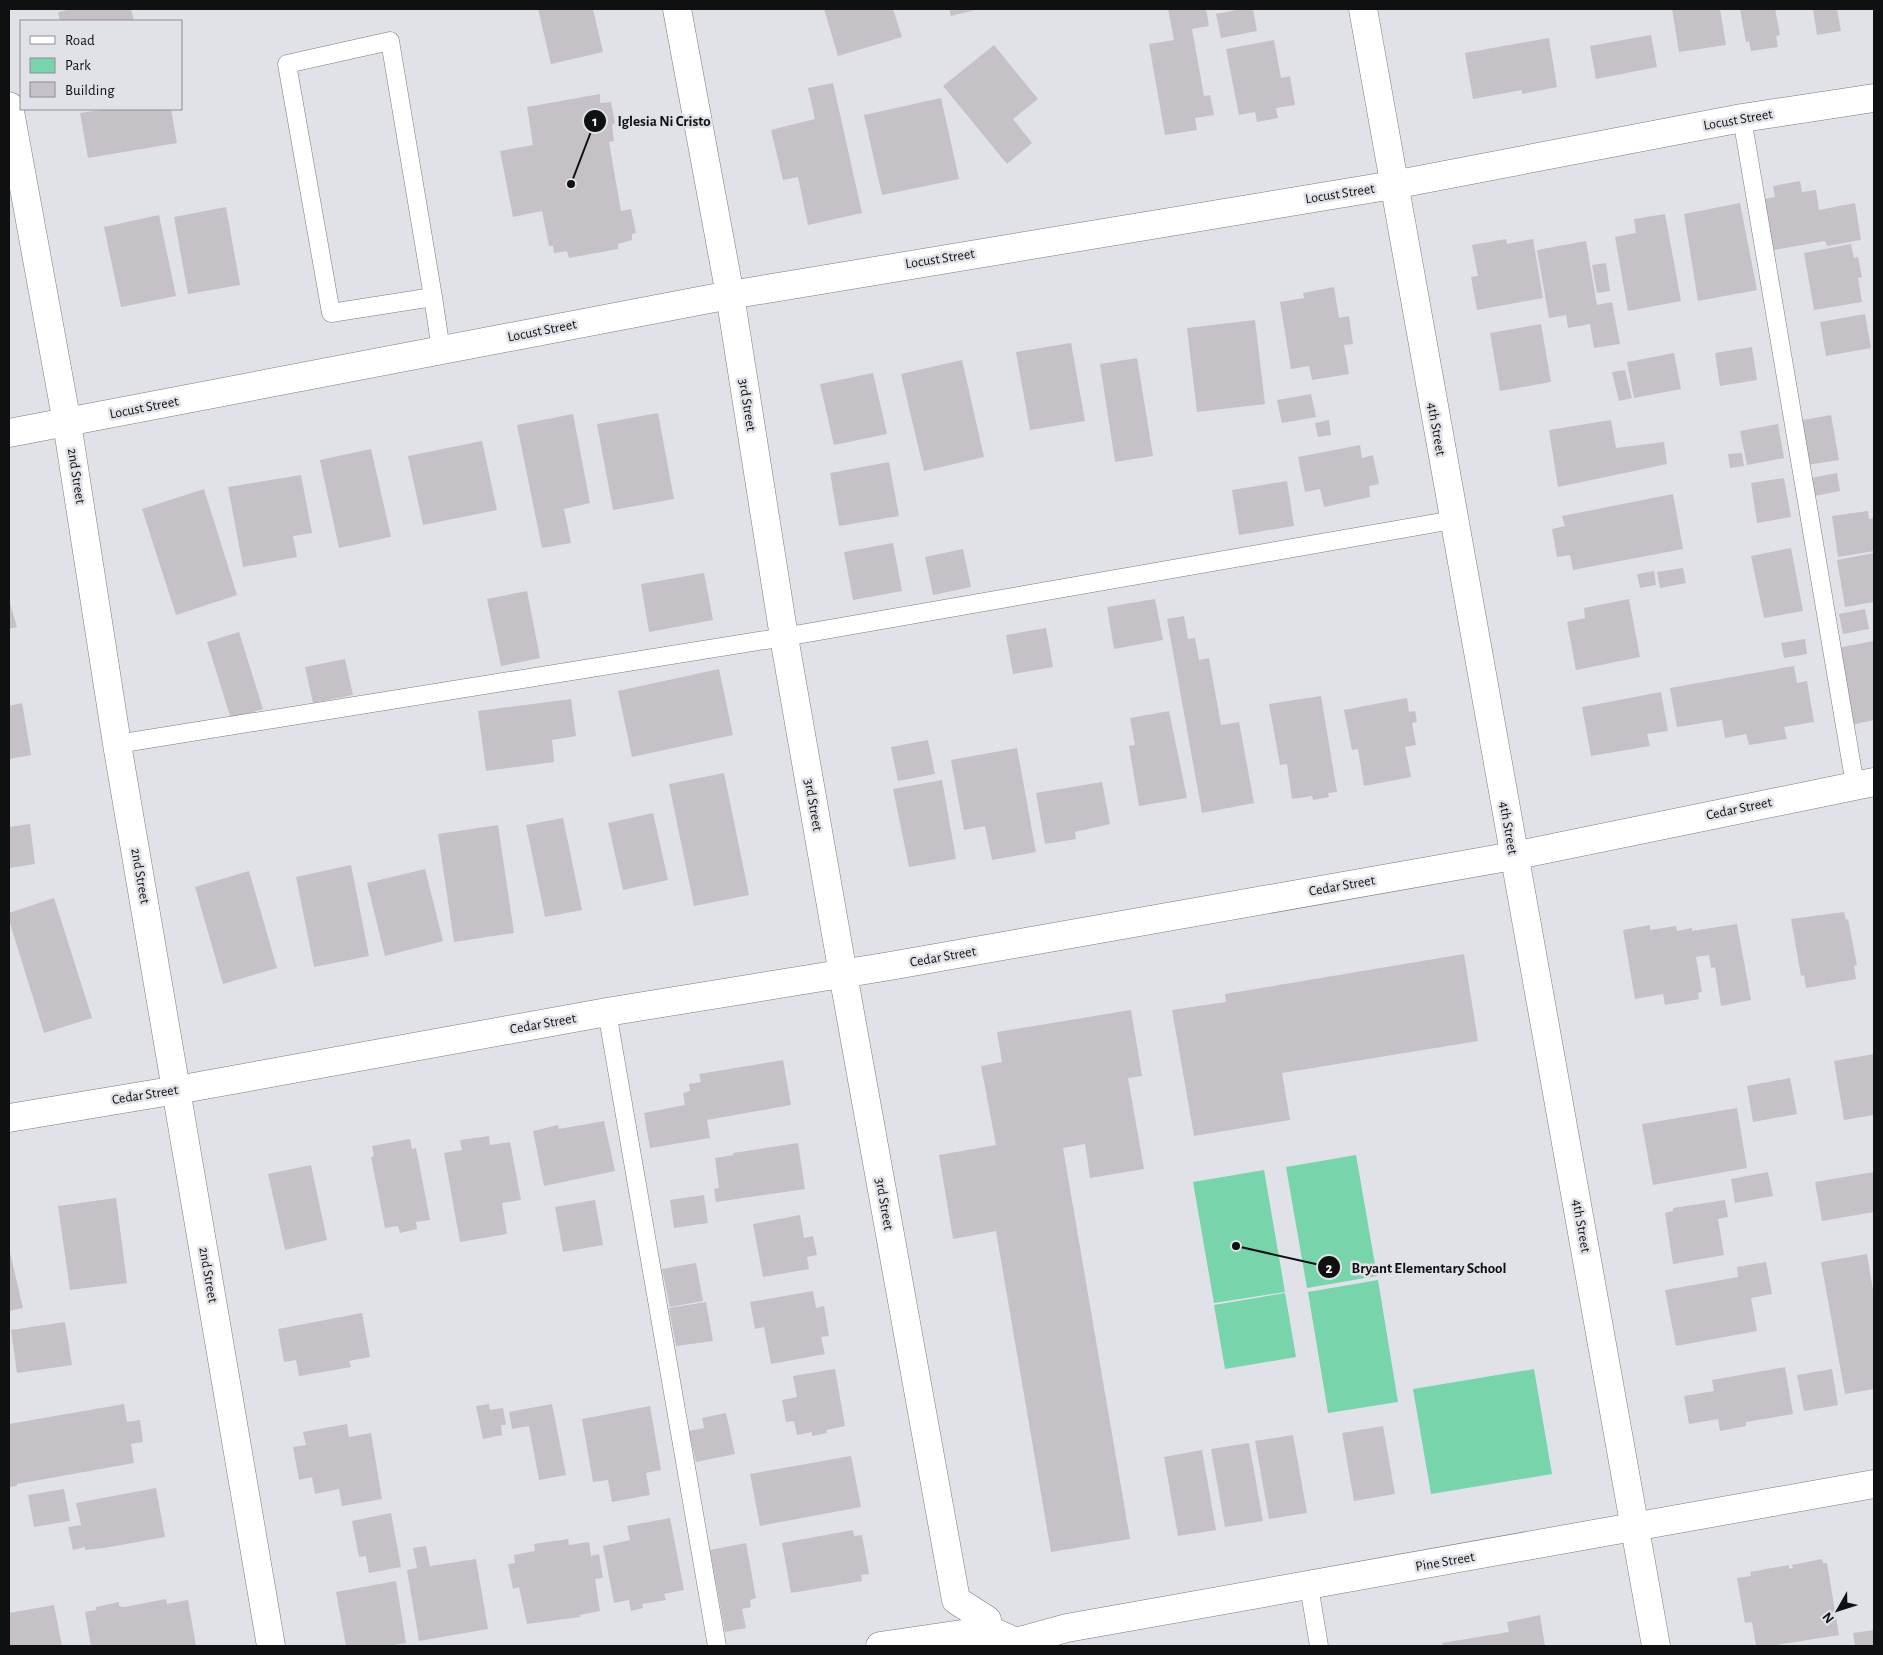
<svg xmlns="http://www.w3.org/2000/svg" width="1883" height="1655" font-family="'Alegreya Sans',sans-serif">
<rect width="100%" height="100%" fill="#e1e2e8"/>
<path fill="#78d4aa" d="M 1356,1155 L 1377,1276 L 1307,1288 L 1286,1167 Z
M 1264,1170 L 1285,1292 L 1214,1303 L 1193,1182 Z
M 1378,1280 L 1398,1402 L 1328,1413 L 1308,1292 Z
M 1285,1293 L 1296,1357 L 1225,1369 L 1214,1305 Z
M 1534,1369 L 1552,1474 L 1431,1494 L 1413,1389 Z"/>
<path fill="#c5c1c6" d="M 72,9 L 131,9 L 134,21 L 60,21 L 58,12 Z
M 538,9 L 593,9 L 603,52 L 551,64 Z
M 824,9 L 893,9 L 902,37 L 838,56 Z
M 949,9 L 979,9 L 951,16 Z
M 1168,9 L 1206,9 L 1209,26 L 1192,29 L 1204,96 L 1210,95 L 1214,115 L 1195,118 L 1197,130 L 1165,135 L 1149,44 L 1174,40 Z
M 1242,9 L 1253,9 L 1257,31 L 1221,38 L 1216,14 Z
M 1672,9 L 1720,9 L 1726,45 L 1679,52 Z
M 1740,9 L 1775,9 L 1780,35 L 1776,36 L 1778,47 L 1751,51 L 1749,41 L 1746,42 Z
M 1813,9 L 1837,9 L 1841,31 L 1817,35 Z
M 1651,35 L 1657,67 L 1596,79 L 1590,46 Z
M 1549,38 L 1557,87 L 1522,94 L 1522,90 L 1473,99 L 1465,53 Z
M 1274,40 L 1281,78 L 1290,76 L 1295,105 L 1276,108 L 1278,118 L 1257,122 L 1255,112 L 1239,115 L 1226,49 Z
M 994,45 L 1038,99 L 1013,119 L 1032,143 L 1007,164 L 943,86 Z
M 833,83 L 862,213 L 808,225 L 798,177 L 783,180 L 771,130 L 815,119 L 808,88 Z
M 600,94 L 600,103 L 611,102 L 615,123 L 612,125 L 614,141 L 609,142 L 621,211 L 631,209 L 636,233 L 632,234 L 632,240 L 618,244 L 618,249 L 569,258 L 567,251 L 554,253 L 553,246 L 549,246 L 542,211 L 513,217 L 500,151 L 533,145 L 527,107 Z
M 941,98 L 959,179 L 882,195 L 864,115 Z
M 108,109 L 171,109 L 177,143 L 88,158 L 80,113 Z
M 1800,181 L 1802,192 L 1816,190 L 1819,210 L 1855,203 L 1861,240 L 1827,246 L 1825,241 L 1768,251 L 1759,200 L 1775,197 L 1773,186 Z
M 1740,203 L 1757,290 L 1698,301 L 1684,214 Z
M 226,207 L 240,285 L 188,294 L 174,217 Z
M 1665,214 L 1681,301 L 1628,311 L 1615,237 L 1636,233 L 1634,219 Z
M 159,215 L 176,296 L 121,307 L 104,227 Z
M 1506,239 L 1507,244 L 1533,239 L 1543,298 L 1477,310 L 1471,277 L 1478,276 L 1472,245 Z
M 1586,241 L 1597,305 L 1612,302 L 1620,344 L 1594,348 L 1590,324 L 1568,328 L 1566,315 L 1549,318 L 1537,250 Z
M 1851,244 L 1854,258 L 1858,257 L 1862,277 L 1858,278 L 1862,302 L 1814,310 L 1804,253 Z
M 1606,263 L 1610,291 L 1597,293 L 1592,265 Z
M 1334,287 L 1339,318 L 1349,316 L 1353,344 L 1344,345 L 1349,374 L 1312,380 L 1309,366 L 1291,369 L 1280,302 L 1304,298 L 1303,293 Z
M 1865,314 L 1871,348 L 1826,356 L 1820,322 Z
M 1255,320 L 1265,404 L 1197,412 L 1187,328 Z
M 1541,324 L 1551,382 L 1500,391 L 1490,333 Z
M 1071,343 L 1085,421 L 1030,430 L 1016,352 Z
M 1752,347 L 1757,380 L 1720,386 L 1715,353 Z
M 1674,353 L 1681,389 L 1634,398 L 1627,362 Z
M 1137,358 L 1153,456 L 1115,462 L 1100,364 Z
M 962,360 L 984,457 L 924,471 L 901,374 Z
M 1625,370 L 1632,398 L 1619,401 L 1612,372 Z
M 873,373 L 887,434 L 834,445 L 820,384 Z
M 1311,394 L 1316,417 L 1282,423 L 1277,400 Z
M 658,413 L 674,499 L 613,510 L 597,424 Z
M 573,414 L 590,503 L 564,509 L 571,543 L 542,548 L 517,425 Z
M 1831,415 L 1839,460 L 1807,465 L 1798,421 Z
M 1329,420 L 1331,435 L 1318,437 L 1315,423 Z
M 1611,420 L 1616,448 L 1664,442 L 1667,464 L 1558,487 L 1549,430 Z
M 1778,424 L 1784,458 L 1747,465 L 1740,431 Z
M 482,441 L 497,510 L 423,525 L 408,456 Z
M 1360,445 L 1362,458 L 1373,455 L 1379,484 L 1369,486 L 1370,497 L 1324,507 L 1320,489 L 1305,492 L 1298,457 Z
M 371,449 L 391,537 L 339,548 L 320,460 Z
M 1742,453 L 1744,466 L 1730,468 L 1728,454 Z
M 889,462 L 899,516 L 839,526 L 830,473 Z
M 1837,473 L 1840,491 L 1814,496 L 1811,478 Z
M 301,475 L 312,533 L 293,536 L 297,557 L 243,567 L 228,487 Z
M 1784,478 L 1791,517 L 1757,523 L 1751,483 Z
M 1287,481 L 1294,526 L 1239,535 L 1232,490 Z
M 204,489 L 237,595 L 176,615 L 142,509 Z
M 1673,494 L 1683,549 L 1573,570 L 1570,555 L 1557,557 L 1552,529 L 1565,526 L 1562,516 Z
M 1868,511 L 1869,519 L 1874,518 L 1874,551 L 1838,557 L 1832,516 Z
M 893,543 L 902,591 L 853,600 L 844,552 Z
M 1791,548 L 1803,611 L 1764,618 L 1751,556 Z
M 963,549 L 971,587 L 933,595 L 925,557 Z
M 1874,553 L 1874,602 L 1845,607 L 1837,560 Z
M 1683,568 L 1686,583 L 1660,588 L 1657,572 Z
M 1654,571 L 1656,585 L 1640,588 L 1637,574 Z
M 704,573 L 713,620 L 649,632 L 641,584 Z
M 527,591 L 540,658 L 501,666 L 487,599 Z
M 1155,599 L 1163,640 L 1114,649 L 1107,607 Z
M 1629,599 L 1640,657 L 1576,670 L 1567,622 L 1585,618 L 1584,608 Z
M 9,600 L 17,627 L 9,629 Z
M 1865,609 L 1869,629 L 1843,634 L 1839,614 Z
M 1184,616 L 1188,639 L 1195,638 L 1199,660 L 1209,658 L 1221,725 L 1239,722 L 1254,803 L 1202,813 L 1167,619 Z
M 1046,628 L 1053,667 L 1013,674 L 1006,635 Z
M 239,632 L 263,709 L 231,719 L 207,642 Z
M 1805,639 L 1807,654 L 1784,658 L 1781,643 Z
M 1874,641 L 1874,720 L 1851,725 L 1837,648 Z
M 345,659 L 353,695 L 313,703 L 305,667 Z
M 1794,666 L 1797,683 L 1807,681 L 1814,722 L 1784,727 L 1787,739 L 1749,745 L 1746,734 L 1725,738 L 1722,720 L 1677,727 L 1670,688 Z
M 719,669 L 733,735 L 632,757 L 618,691 Z
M 1661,692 L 1668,731 L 1647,734 L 1650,746 L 1591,756 L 1582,707 Z
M 1321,696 L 1337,792 L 1328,793 L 1329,797 L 1313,800 L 1312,796 L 1292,799 L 1287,764 L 1280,765 L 1269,704 Z
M 1407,698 L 1409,712 L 1415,711 L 1417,722 L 1412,723 L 1416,745 L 1405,747 L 1411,777 L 1364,786 L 1358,749 L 1352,750 L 1344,710 Z
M 571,699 L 576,736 L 552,740 L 554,762 L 486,771 L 478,711 Z
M 22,703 L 31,755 L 9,759 L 9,706 Z
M 1169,711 L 1187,798 L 1139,806 L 1129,746 L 1135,745 L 1130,718 Z
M 928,740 L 935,774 L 898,781 L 891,747 Z
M 1017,748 L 1036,852 L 992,860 L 985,826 L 964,830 L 951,760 Z
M 724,773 L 749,895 L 694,906 L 669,784 Z
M 942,780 L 956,859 L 909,867 L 893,789 Z
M 1102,782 L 1110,824 L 1075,832 L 1076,839 L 1045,844 L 1036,793 Z
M 653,813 L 668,880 L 623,890 L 608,823 Z
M 563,818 L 582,910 L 545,917 L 526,825 Z
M 30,824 L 35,864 L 9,868 L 9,827 Z
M 498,825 L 514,933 L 454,942 L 438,834 Z
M 351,865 L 369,956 L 314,967 L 296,877 Z
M 425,869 L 443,941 L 385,956 L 367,883 Z
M 249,871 L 277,968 L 223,984 L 195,887 Z
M 54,898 L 92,1018 L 44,1033 L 9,920 L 9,913 Z
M 1844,912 L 1846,920 L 1848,919 L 1857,965 L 1854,966 L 1856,979 L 1806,988 L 1804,975 L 1801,976 L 1791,919 Z
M 1737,924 L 1751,1000 L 1721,1006 L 1715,967 L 1711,968 L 1709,955 L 1696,957 L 1702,992 L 1698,993 L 1699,999 L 1665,1005 L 1663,994 L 1635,999 L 1623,930 L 1650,925 L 1650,930 L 1676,926 L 1677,931 L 1692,928 L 1692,931 Z
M 1464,954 L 1478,1041 L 1282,1073 L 1290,1120 L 1194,1136 L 1172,1010 L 1226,1002 L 1225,994 Z
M 1131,1010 L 1142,1076 L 1128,1078 L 1144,1169 L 1090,1178 L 1085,1144 L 1063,1148 L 1130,1539 L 1051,1552 L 996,1231 L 953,1239 L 939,1155 L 996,1145 L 981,1066 L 1002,1062 L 997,1032 Z
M 1874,1054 L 1874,1115 L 1844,1120 L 1834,1061 Z
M 783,1060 L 791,1105 L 707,1120 L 710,1138 L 650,1148 L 644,1113 L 685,1105 L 683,1093 L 690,1091 L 689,1084 L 701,1082 L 699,1074 Z
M 1790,1078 L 1797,1114 L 1753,1122 L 1747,1086 Z
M 1737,1108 L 1747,1168 L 1653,1185 L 1642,1124 Z
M 604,1121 L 615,1171 L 544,1186 L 533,1131 L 558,1125 L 559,1129 Z
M 489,1136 L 490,1145 L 510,1142 L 521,1200 L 502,1203 L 507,1234 L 460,1242 L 444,1153 L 462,1150 L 460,1140 Z
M 410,1139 L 412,1149 L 416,1148 L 430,1220 L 416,1222 L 417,1229 L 400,1233 L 398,1226 L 385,1228 L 371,1157 L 374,1156 L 372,1146 Z
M 798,1143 L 805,1189 L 716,1202 L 714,1189 L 719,1188 L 715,1158 L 734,1155 L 733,1153 Z
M 311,1165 L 327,1240 L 285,1250 L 268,1174 Z
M 1768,1172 L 1773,1196 L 1735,1203 L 1731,1179 Z
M 1874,1172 L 1874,1212 L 1822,1221 L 1815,1182 Z
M 704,1195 L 708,1223 L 674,1228 L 670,1200 Z
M 116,1198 L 127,1283 L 70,1290 L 58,1206 Z
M 595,1200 L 603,1245 L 563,1252 L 555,1207 Z
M 1725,1200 L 1728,1217 L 1718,1219 L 1724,1255 L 1673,1264 L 1665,1213 L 1673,1211 L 1673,1208 Z
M 800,1215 L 804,1238 L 813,1236 L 817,1255 L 807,1257 L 809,1269 L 763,1277 L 753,1224 Z
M 9,1248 L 23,1308 L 9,1311 Z
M 1867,1254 L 1874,1296 L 1874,1389 L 1845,1394 L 1821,1262 Z
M 1766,1262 L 1772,1294 L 1751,1298 L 1757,1331 L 1676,1346 L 1665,1290 L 1738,1277 L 1737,1267 Z
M 696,1263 L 703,1301 L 670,1307 L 662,1269 Z
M 813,1291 L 816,1308 L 824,1306 L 829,1336 L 821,1337 L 825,1354 L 771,1364 L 764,1327 L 755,1329 L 750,1302 Z
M 706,1302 L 713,1341 L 676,1346 L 669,1308 Z
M 362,1313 L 370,1357 L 349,1361 L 351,1367 L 299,1376 L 296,1360 L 284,1362 L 278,1329 Z
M 65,1322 L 72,1365 L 17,1373 L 11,1330 Z
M 1785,1367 L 1793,1414 L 1746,1422 L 1746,1426 L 1720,1431 L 1718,1419 L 1689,1424 L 1684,1396 L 1714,1391 L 1712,1380 Z
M 835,1369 L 845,1426 L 826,1430 L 827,1433 L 812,1436 L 812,1432 L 797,1435 L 794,1421 L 786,1422 L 782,1400 L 797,1397 L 793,1376 Z
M 1832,1369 L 1838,1405 L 1804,1411 L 1797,1375 Z
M 124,1404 L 127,1422 L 140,1420 L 143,1442 L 131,1444 L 134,1463 L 17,1484 L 17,1486 L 9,1487 L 9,1424 Z
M 489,1404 L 490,1410 L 503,1408 L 506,1425 L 501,1425 L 502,1435 L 483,1439 L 476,1406 Z
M 552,1404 L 566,1475 L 539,1480 L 529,1426 L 512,1429 L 509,1412 Z
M 650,1406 L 661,1470 L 646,1473 L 650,1495 L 612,1502 L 608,1480 L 593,1482 L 582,1419 Z
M 726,1413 L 735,1454 L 696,1462 L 689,1431 L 704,1428 L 702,1418 Z
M 347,1424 L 349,1437 L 371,1433 L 382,1499 L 342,1506 L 339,1489 L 315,1494 L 312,1477 L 299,1480 L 293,1447 L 306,1445 L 303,1432 Z
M 1383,1426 L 1395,1494 L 1354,1501 L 1342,1433 Z
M 1293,1435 L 1307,1513 L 1269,1519 L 1255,1441 Z
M 1249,1443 L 1263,1521 L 1225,1527 L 1211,1449 Z
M 1202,1450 L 1216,1530 L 1178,1536 L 1164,1457 Z
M 851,1456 L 861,1507 L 760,1526 L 750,1474 Z
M 156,1488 L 165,1537 L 104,1548 L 85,1550 L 85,1547 L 73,1550 L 68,1527 L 81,1525 L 76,1503 Z
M 64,1489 L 70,1521 L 34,1527 L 28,1495 Z
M 391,1513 L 401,1567 L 369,1573 L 366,1556 L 359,1557 L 352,1521 Z
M 670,1518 L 684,1590 L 664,1594 L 666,1600 L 642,1604 L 643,1608 L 631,1611 L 629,1600 L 614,1603 L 603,1546 L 630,1540 L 627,1526 Z
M 853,1530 L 854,1536 L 862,1535 L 869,1574 L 861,1575 L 862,1581 L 791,1593 L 782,1543 Z
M 568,1539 L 569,1545 L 589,1542 L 591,1556 L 599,1554 L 603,1578 L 595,1579 L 600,1611 L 580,1615 L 580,1617 L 527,1624 L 519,1587 L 513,1589 L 508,1564 L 515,1563 L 514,1555 L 535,1551 L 534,1544 Z
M 746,1543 L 756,1598 L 750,1600 L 751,1607 L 742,1609 L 746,1628 L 725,1632 L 710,1550 Z
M 426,1546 L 430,1566 L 476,1559 L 488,1629 L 419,1641 L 407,1570 L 417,1568 L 413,1548 Z
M 1822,1559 L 1823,1563 L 1827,1563 L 1839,1635 L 1771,1646 L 1756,1646 L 1752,1622 L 1745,1623 L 1737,1578 L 1751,1576 L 1750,1572 L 1789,1565 L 1789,1569 L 1793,1568 L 1792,1565 Z
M 396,1581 L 406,1643 L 389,1646 L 346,1646 L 336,1592 Z
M 166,1599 L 167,1604 L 188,1600 L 196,1646 L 91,1646 L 85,1612 L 96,1610 L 96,1607 L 119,1602 L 119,1606 L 124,1607 Z
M 54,1605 L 62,1646 L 9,1646 L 9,1613 Z
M 1540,1615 L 1545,1646 L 1443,1646 L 1442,1643 L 1509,1632 L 1507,1622 Z
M 1874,1630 L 1874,1646 L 1855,1646 L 1853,1633 Z"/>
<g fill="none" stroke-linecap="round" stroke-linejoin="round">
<g stroke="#797a80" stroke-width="19">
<path id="service" d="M 1742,118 L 1855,785
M 433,297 L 331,313 L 287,64 L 390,41 L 433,297 L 441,350
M 117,744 L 784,637 L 1453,520
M 607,1012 L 717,1646
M 1309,1586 L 1319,1646"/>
</g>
<g stroke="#797a80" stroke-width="29">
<path id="minor" d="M 677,9 L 730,295 L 784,637 L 843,974 L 956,1600 L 987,1620 L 993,1646
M 1363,9 L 1656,1646
M 9,106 L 67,423 L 117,744 L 271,1646
M 9,433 L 730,295 L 1393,185 L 1742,118 L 1874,98
M 9,1118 L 177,1090 L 607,1012 L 890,966 L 1513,856 L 1874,782
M 880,1646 L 989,1630 L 1016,1642 L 1067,1628 L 1874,1484"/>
</g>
<use href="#service" stroke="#fff" stroke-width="18"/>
<use href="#minor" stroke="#fff" stroke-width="28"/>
</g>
<g text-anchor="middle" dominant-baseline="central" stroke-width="5" stroke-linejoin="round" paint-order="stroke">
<g font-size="14" fill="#0f1011" stroke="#e1e2e8">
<text transform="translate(1738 120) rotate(-10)">Locust Street</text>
<text transform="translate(1340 194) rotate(-9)">Locust Street</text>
<text transform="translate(940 259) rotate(-9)">Locust Street</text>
<text transform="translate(542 331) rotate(-11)">Locust Street</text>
<text transform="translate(747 405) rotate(81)">3rd Street</text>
<text transform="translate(144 408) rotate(-11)">Locust Street</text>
<text transform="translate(1436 429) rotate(80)">4th Street</text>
<text transform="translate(76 476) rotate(81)">2nd Street</text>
<text transform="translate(813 805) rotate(80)">3rd Street</text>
<text transform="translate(1739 809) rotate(-12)">Cedar Street</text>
<text transform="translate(1508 828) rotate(80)">4th Street</text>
<text transform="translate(140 876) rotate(80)">2nd Street</text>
<text transform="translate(1342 886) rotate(-10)">Cedar Street</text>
<text transform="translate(943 957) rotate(-10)">Cedar Street</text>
<text transform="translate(543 1024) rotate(-10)">Cedar Street</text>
<text transform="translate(145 1095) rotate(-9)">Cedar Street</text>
<text transform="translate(884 1204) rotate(80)">3rd Street</text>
<text transform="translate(1581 1226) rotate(80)">4th Street</text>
<text transform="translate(208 1275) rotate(80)">2nd Street</text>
<text transform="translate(1445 1562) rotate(-10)">Pine Street</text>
</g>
</g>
<path fill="none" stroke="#0f1011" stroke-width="2" d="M571 184L595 121M1236 1246L1329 1267"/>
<g fill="#0f1011" stroke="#e1e2e8" stroke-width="2">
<circle cx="571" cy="184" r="5"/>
<circle cx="1236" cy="1246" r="5"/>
<circle cx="595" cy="121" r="12"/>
<circle cx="1329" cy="1267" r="12"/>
</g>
<g font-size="15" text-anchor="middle" font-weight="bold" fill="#fff">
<text x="595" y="126">1</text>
<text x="1329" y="1273">2</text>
</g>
<g font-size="15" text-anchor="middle" font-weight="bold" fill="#0f1011" stroke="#e1e2e8" stroke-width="5" stroke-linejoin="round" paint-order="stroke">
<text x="664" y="126">Iglesia Ni Cristo</text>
<text x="1429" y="1273">Bryant Elementary School</text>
</g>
<rect width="1883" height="1655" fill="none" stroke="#0f1011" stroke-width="20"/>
<rect x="20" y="20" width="162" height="90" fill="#e1e2e8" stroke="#8d8e92"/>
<rect x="30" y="36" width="25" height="8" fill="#ffffff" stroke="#8d8e92"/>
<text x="65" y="45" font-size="15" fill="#0f1011">Road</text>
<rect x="30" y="58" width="25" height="15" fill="#78d4aa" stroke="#8d8e92"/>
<text x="65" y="70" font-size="15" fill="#0f1011">Park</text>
<rect x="30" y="82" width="25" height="15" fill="#c5c1c6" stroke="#8d8e92"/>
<text x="65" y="95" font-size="15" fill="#0f1011">Building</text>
<g transform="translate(1838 1610) rotate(231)" stroke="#e1e2e8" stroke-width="4" paint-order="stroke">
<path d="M0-4L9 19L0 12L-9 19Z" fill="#0f1011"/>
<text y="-8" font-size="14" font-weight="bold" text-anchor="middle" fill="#0f1011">N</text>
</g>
</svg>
